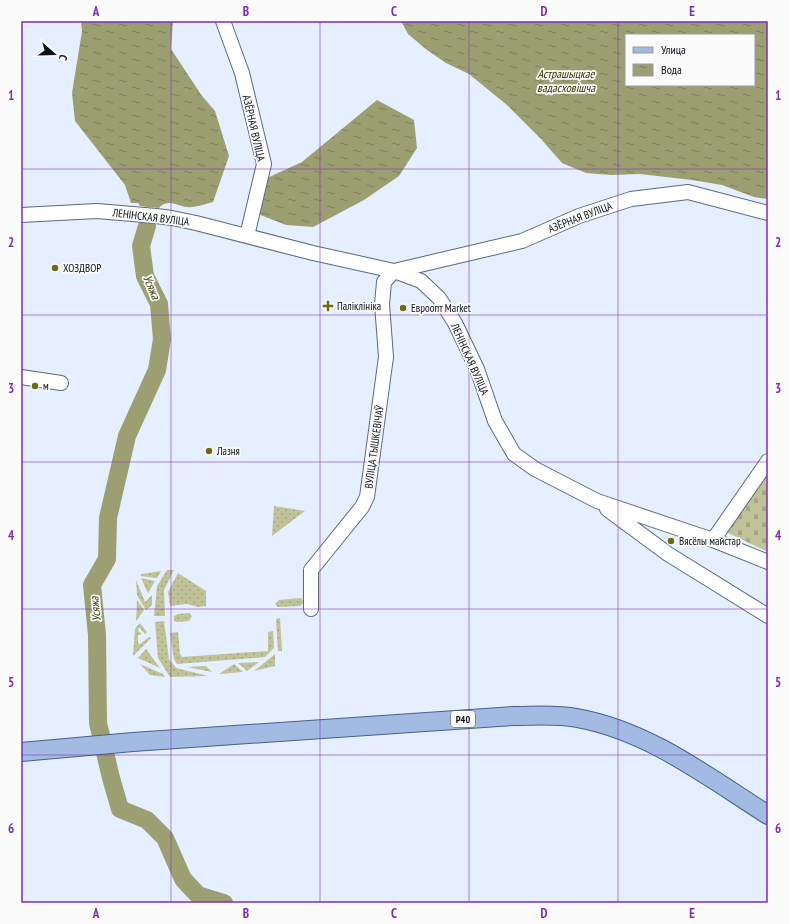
<svg xmlns="http://www.w3.org/2000/svg" width="789" height="924" font-family="'PT Sans Narrow',sans-serif">
<defs>
<pattern id="grass-dots" width="8" height="8" patternUnits="userSpaceOnUse"><rect width="8" height="8" fill="#bfc397"/><path d="M2 2h.1M6 6h.1" fill="none" stroke="#a3a681" stroke-width="1.8" stroke-linecap="round"/></pattern>
<pattern id="cemetery-stones" width="16" height="16" patternUnits="userSpaceOnUse"><rect width="16" height="16" fill="#bfc397"/><path d="M2 7V4a2 2 0 0 1 4 0v3zM10 15v-3a2 2 0 0 1 4 0v3z" fill="#a3a681"/></pattern>
<pattern id="water-ripples" width="26" height="14" patternUnits="userSpaceOnUse"><rect width="26" height="14" fill="#9b9f71"/><path d="M2 4q2-2 4 0t4 0M15 11q2-2 4 0t4 0" fill="none" stroke="#7d805c"/></pattern>
</defs>
<rect width="100%" height="100%" fill="#e5efff"/>
<path fill="url(#grass-dots)" d="M 274,506 L 305,511 L 272,536 Z
M 167,570 L 174,570 L 164,590 L 165,616 L 154,616 L 157,586 Z
M 161,571 L 157,578 L 140,576 L 142,574 Z
M 178,573 L 206,591 L 206,606 L 198,607 L 187,604 L 170,606 L 168,592 Z
M 141,578 L 155,581 L 148,593 Z
M 136,580 L 145,602 L 152,595 L 152,605 L 146,610 L 137,595 Z
M 301,598 L 304,602 L 300,606 L 278,607 L 275,604 L 279,600 Z
M 137,600 L 144,610 L 136,621 Z
M 189,613 L 192,616 L 189,621 L 177,622 L 174,621 L 174,616 L 178,614 Z
M 280,618 L 282,651 L 278,651 L 276,619 Z
M 164,621 L 169,659 L 176,668 L 208,676 L 170,677 L 158,658 L 155,622 Z
M 140,623 L 147,632 L 145,634 L 139,627 L 138,631 L 142,634 L 138,635 L 138,643 L 140,644 L 149,637 L 151,638 L 133,656 L 135,629 Z
M 273,631 L 274,648 L 265,657 L 177,664 L 174,659 L 170,633 L 178,632 L 180,654 L 182,657 L 268,651 L 268,632 Z
M 146,649 L 160,668 L 138,658 Z
M 275,654 L 275,666 L 254,671 Z
M 259,662 L 247,671 L 238,663 Z
M 140,664 L 163,674 L 165,677 L 150,675 Z
M 234,664 L 243,672 L 219,674 Z
M 206,666 L 212,672 L 187,667 Z"/>
<path fill="url(#cemetery-stones)" d="M 768,470 L 768,552 L 726,532 Z"/>
<path fill="url(#water-ripples)" fill-rule="evenodd" d="M 81,21 L 173,21 L 171,49 L 202,96 L 215,111 L 229,156 L 213,202 C 205,204 194,208 187,207 C 177,206 168,198 159,208 L 140,206 L 138,203 L 131,203 L 125,185 L 75,121 L 72,93 L 82,31 Z
M 401,21 L 768,21 L 768,199 L 754,197 L 722,185 L 692,180 L 640,174 L 611,175 L 586,173 L 562,163 L 541,139 L 507,105 L 469,74 L 446,63 L 427,50 L 408,34 ZM 626,35 L 754,35 L 754,85 L 626,85 Z
M 377,100 L 414,120 L 417,148 L 399,176 L 364,200 L 313,227 L 286,225 L 258,214 L 267,178 L 302,162 Z"/>
<g fill="none" stroke-linecap="round" stroke-linejoin="round">
<path stroke="#9b9f71" stroke-width="18" d="M 147,226 L 141,246 L 145,276 L 159,304 L 162,339 L 157,370 L 127,436 L 108,518 L 107,559 L 92,585 L 97,635 L 98,723 L 111,778 L 120,809 L 147,820 L 165,838 L 183,879 L 198,895 L 224,903"/>
<g stroke="#5c697f" stroke-width="16">
<path id="minor" d="M 223,21 L 242,73 L 264,164 L 247,236
M 21,215 L 97,211 L 156,216 L 172,218 L 196,223 L 313,253 L 394,271 L 421,281 L 439,298 L 455,323 L 477,369 L 495,421 L 514,454 L 535,469 L 597,501 L 713,540 L 768,562
M 21,377 L 61,383
M 607,509 L 668,554 L 768,616
M 713,540 L 768,461
M 311,609 L 311,570 L 362,507 L 367,497 L 386,357 L 382,304 L 384,282 L 394,271 L 522,241 L 579,216 L 631,199 L 688,192 L 768,213"/>
</g>
<g stroke="#456090" stroke-width="20">
<path id="major" d="M 21,752 L 133,742 L 513,716 C 534,716 556,714 577,718 C 649,731 708,777 768,815"/>
</g>
<use href="#minor" stroke="#fff" stroke-width="14"/>
<use href="#major" stroke="#a3bae3" stroke-width="18"/>
</g>
<path fill="none" stroke="#7b2cbf" stroke-width="1" stroke-opacity="0.55" d="M 171,21 L 171,903M 320,21 L 320,903M 469,21 L 469,903M 618,21 L 618,903M 21,169 L 768,169M 21,315 L 768,315M 21,462 L 768,462M 21,609 L 768,609M 21,755 L 768,755"/>
<g fill="#6a6e12" stroke="#fbfbfb" stroke-width="1.5">
<circle cx="55" cy="268" r="4"/>
<path d="M326 300h4v4h4v4h-4v4h-4v-4h-4v-4h4z"/>
<circle cx="403" cy="308" r="4"/>
<circle cx="35" cy="386" r="4"/>
<circle cx="209" cy="451" r="4"/>
<circle cx="671" cy="541" r="4"/>
</g>
<g text-anchor="middle" dominant-baseline="central" stroke-width="3.5" stroke-linejoin="round" paint-order="stroke">
<rect fill="#fbfbfb" stroke="#52565c" stroke-width="1" x="451" y="711" width="24" height="16" rx="3"/>
<g font-size="10" font-weight="bold" fill="#0a0f18">
<text x="463" y="719">Р40</text>
</g>
<g font-size="11" fill="#0a0f18" stroke="#fbfbfb">
<text transform="translate(254 128) rotate(77)">АЗЁРНАЯ ВУЛІЦА</text>
<text transform="translate(151 217) rotate(7)">ЛЕНІНСКАЯ ВУЛІЦА</text>
<text transform="translate(580 217) rotate(-21)">АЗЁРНАЯ ВУЛІЦА</text>
<text transform="translate(470 359) rotate(66)">ЛЕНІНСКАЯ ВУЛІЦА</text>
<text transform="translate(374 447) rotate(-82)">ВУЛІЦА ТЫШКЕВІЧАЎ</text>
</g>
<g font-size="11" fill="#0a0f18" stroke="#fbfbfb" text-anchor="start">
<text x="63" y="268">ХОЗДВОР</text>
<text x="337" y="306">Паліклініка</text>
<text x="411" y="308">Евроопт Market</text>
<text x="43" y="386">м</text>
<text x="217" y="451">Лазня</text>
<text x="679" y="541">Вясёлы майстар</text>
</g>
<g font-size="12" font-style="italic" fill="#393b00" stroke="#fbfbfb">
<text x="566" y="73">Астрашыцкае<tspan x="566" dy="14">вадасховішча</tspan></text>
<text transform="translate(152 287) rotate(67)">Усяжа</text>
<text transform="translate(95 609) rotate(-96)">Усяжа</text>
</g>
</g>
<rect width="789" height="924" fill="none" stroke="#fbfbfb" stroke-width="44"/>
<rect x="625" y="34" width="130" height="52" fill="#fbfbfb" stroke="#9b9da0"/>
<rect x="633" y="47" width="20" height="6" fill="#a3bae3" stroke="#9b9da0"/>
<text x="661" y="54" font-size="12" fill="#0a0f18">Улица</text>
<rect x="633" y="64" width="20" height="12" fill="url(#water-ripples)" stroke="#9b9da0"/>
<text x="661" y="74" font-size="12" fill="#0a0f18">Вода</text>
<g transform="translate(54 54) rotate(110)" stroke="#fbfbfb" stroke-width="3" paint-order="stroke">
<path d="M0-3L7 15L0 10L-7 15Z" fill="#0a0f18"/>
<text y="-6" font-size="11" font-weight="bold" text-anchor="middle" fill="#0a0f18">С</text>
</g>
<rect x="22" y="22" width="745" height="880" fill="none" stroke="#7b2cbf" stroke-width="1.5"/>
<g font-size="13" text-anchor="middle" font-weight="bold" fill="#7b2cbf">
<text x="96" y="16">A</text>
<text x="246" y="16">B</text>
<text x="394" y="16">C</text>
<text x="544" y="16">D</text>
<text x="692" y="16">E</text>
<text x="11" y="100">1</text>
<text x="778" y="100">1</text>
<text x="11" y="247">2</text>
<text x="778" y="247">2</text>
<text x="11" y="393">3</text>
<text x="778" y="393">3</text>
<text x="11" y="540">4</text>
<text x="778" y="540">4</text>
<text x="11" y="687">5</text>
<text x="778" y="687">5</text>
<text x="11" y="833">6</text>
<text x="778" y="833">6</text>
<text x="96" y="918">A</text>
<text x="246" y="918">B</text>
<text x="394" y="918">C</text>
<text x="544" y="918">D</text>
<text x="692" y="918">E</text>
</g>
</svg>
